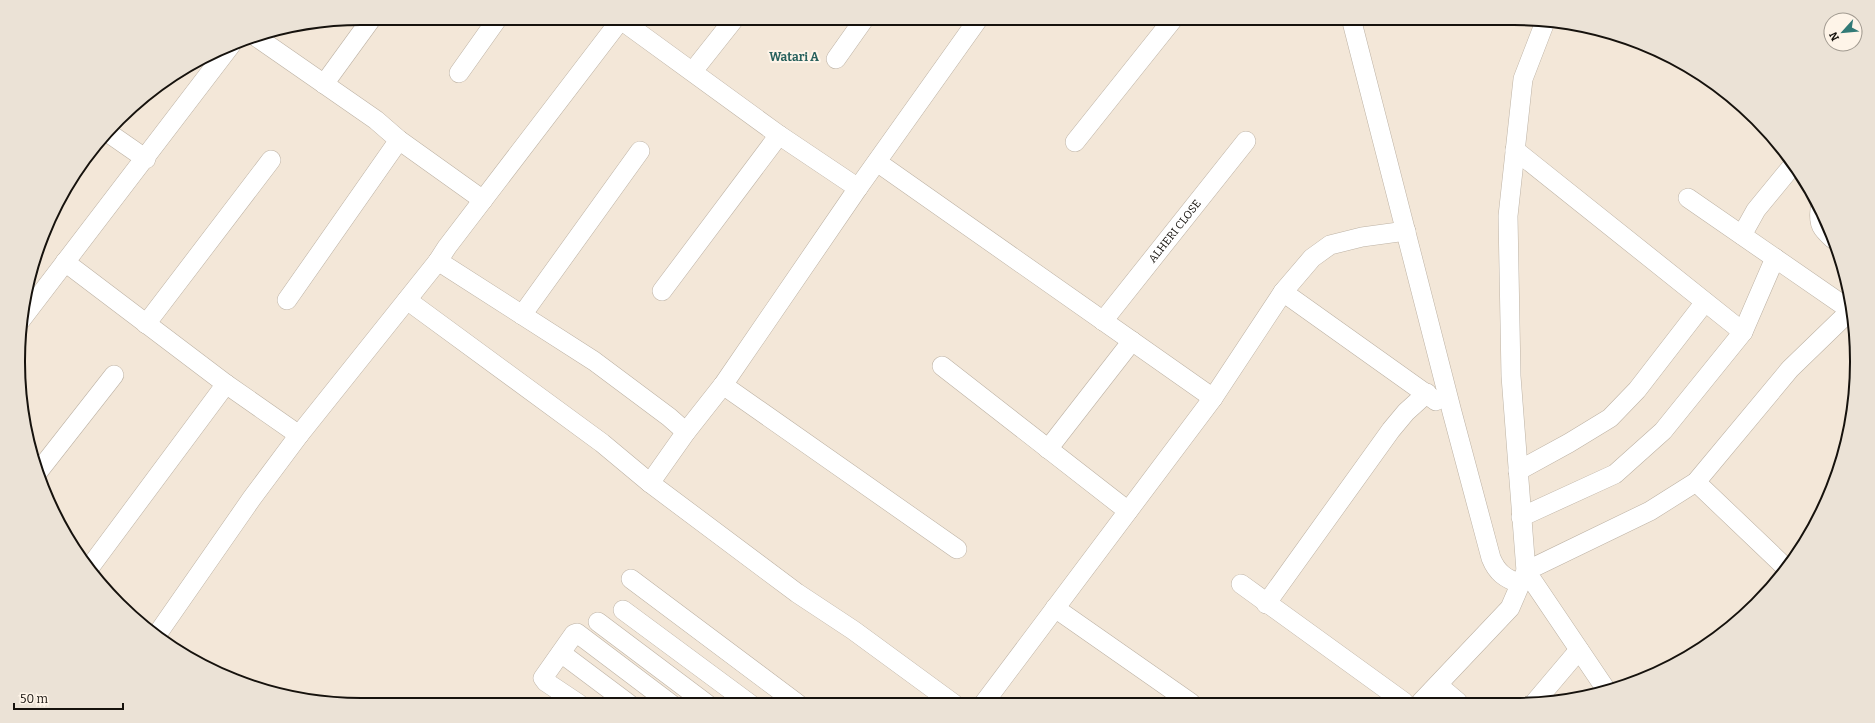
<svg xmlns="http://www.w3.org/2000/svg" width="1875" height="723" font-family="Bitter,serif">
<rect width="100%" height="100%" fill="#f3e7d8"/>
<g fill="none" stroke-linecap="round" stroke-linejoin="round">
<g stroke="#bdb2a4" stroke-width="20">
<g id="minor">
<path d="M 1351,18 L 1452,412 L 1491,558 C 1497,573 1505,578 1520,584"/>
<path d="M 621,20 L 779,135 L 858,188 L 723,385 L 686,432 L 650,483 L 797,593 L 853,630 L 954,704"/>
<path d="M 255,36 L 376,120 L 399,140 L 483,200"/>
<path d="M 836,59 L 865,18"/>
<path d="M 693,71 L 735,18"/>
<path d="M 459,73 L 498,18"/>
<path d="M 324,84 L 372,18"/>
<path d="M 110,134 L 146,159"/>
<path d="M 1075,142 L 1174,18"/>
<path d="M 1515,150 L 1743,332"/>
<path d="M 877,162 L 1213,398"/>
<path d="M 858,188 L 979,18"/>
<path d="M 1688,198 L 1853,312"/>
<path d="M 1820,209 C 1818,225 1822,229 1833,239"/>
<path d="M 1742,235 L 1756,210 L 1793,165"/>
<path d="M 438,261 L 594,361 L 669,417 L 686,432"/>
<path d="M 65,262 L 226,384 L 299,435"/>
<path d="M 662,291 L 779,135"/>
<path d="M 1283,292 L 1436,401"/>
<path d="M 287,300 L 399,140"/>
<path d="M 407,300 L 602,443 L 650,483"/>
<path d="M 522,315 L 640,151"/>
<path d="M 21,320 L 231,45"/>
<path id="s1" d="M 1103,321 L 1246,141"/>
<path d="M 146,324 L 271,160"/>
<path d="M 942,366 L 1128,511"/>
<path d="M 723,385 L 957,549"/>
<path d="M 1048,449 L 1132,341"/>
<path d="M 1518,471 L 1569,443 L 1610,418 L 1637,390 L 1705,302"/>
<path d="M 38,472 L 114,375"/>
<path d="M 1696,482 L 1784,566"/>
<path d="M 1521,517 L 1615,474 L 1663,431 L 1743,332 L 1775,258"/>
<path d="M 90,567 L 226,384"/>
<path d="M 631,579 L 798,704"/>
<path d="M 1241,584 L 1404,702"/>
<path d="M 1266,604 L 1391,430 L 1406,412 L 1427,393"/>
<path d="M 1055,608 L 1191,703"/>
<path d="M 623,610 L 750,704"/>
<path d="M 598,622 L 707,704"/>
<path d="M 156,636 L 252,498 L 299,435 L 438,261 L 447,247 L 622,18"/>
<path d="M 561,653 L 629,704"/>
<path d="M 1438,685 L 1458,702"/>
<path d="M 1605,688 L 1526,571 L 1650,511 L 1696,482 L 1790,369 L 1852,309"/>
<path d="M 1421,702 L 1510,608 L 1526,571 L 1511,376 L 1508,216 L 1523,79 L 1545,22"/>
<path d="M 1535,702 L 1579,650"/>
<path d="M 984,703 L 1213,398 L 1283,292 L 1312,258 L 1330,245 L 1362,237 L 1406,231"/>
<path d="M 579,704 L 546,682 L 543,678 L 574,634 L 577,633 L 671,704"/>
</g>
</g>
<use href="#minor" stroke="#fff" stroke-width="19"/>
</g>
<g text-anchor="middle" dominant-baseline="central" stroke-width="4" stroke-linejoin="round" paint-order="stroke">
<g font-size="11" fill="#16120d" stroke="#fef4e8">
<text stroke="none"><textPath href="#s1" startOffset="115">ALHERI CLOSE</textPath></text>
</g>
<g font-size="12" font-weight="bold" fill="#28615d" stroke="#fef4e8">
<text x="794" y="57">Watari A</text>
</g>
</g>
<path d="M0 0H1875V723H0ZM361 25H1514A336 336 0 0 1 1850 361V362A336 336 0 0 1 1514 698H361A336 336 0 0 1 25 362V361A336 336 0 0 1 361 25Z" fill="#ebe2d6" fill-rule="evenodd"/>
<path fill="none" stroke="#16120d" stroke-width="2" d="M361 25H1514A336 336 0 0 1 1850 361V362A336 336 0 0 1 1514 698H361A336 336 0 0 1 25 362V361A336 336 0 0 1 361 25Z"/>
<g transform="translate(1843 32) rotate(243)"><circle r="19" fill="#fef4e8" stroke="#a19a90"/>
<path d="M0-3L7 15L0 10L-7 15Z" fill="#327a76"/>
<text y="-6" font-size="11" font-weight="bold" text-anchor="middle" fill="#16120d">N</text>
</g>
<path d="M14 703v6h109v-6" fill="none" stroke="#16120d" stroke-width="2"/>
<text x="20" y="703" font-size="12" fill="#16120d" stroke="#fef4e8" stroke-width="3" paint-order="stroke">50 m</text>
</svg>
